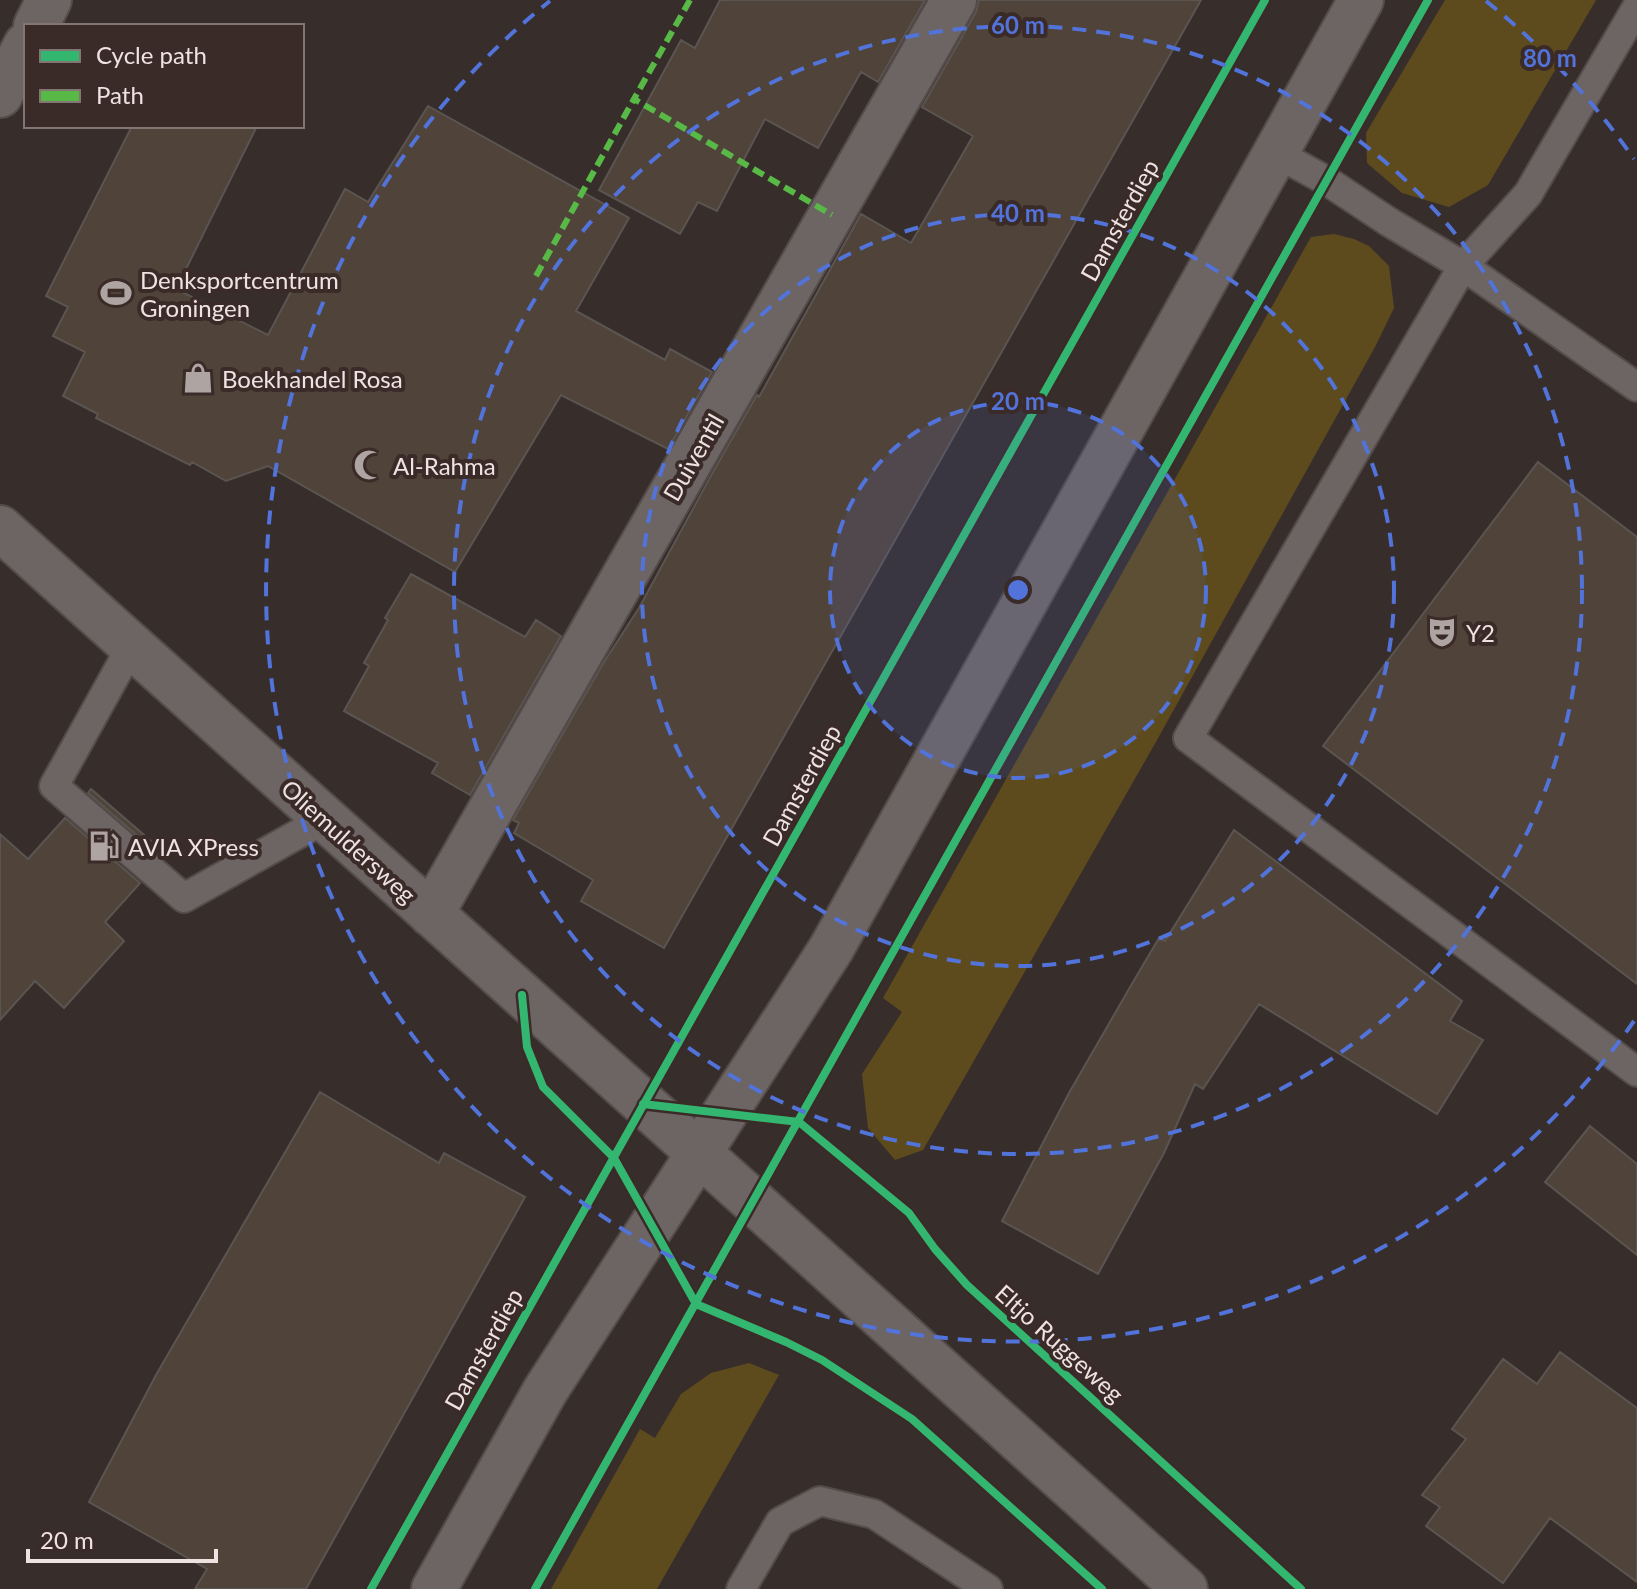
<svg xmlns="http://www.w3.org/2000/svg" width="1637" height="1589" font-family="Lato,sans-serif">
<rect width="100%" height="100%" fill="#372e2c"/>
<path fill="#5e4b1d" d="M 1445,0 L 1596,0 L 1488,185 L 1449,207 L 1402,193 L 1367,163 L 1366,133 Z
M 1334,234 L 1354,239 L 1369,246 L 1389,266 L 1394,308 L 1375,347 L 1157,740 L 923,1150 L 895,1160 L 868,1128 L 862,1074 L 902,1012 L 883,998 L 1311,237 Z
M 749,1363 L 779,1375 L 657,1589 L 551,1589 L 640,1429 L 655,1438 L 681,1394 L 711,1373 Z"/>
<path fill="#50433a" stroke="#5b5551" stroke-width="2" d="M 720,0 L 925,0 L 878,82 L 861,72 L 818,148 L 765,119 L 717,211 L 698,202 L 680,234 L 599,190 L 681,40 L 695,48 Z
M 979,0 L 1201,0 L 664,948 L 581,901 L 593,880 L 514,833 L 519,823 L 513,820 L 604,662 L 639,608 L 713,472 L 757,395 L 759,397 L 861,214 L 911,243 L 973,136 L 922,107 L 976,12 Z
M 428,106 L 629,218 L 576,311 L 665,360 L 670,349 L 712,372 L 668,449 L 561,395 L 455,572 L 268,466 L 226,481 L 192,462 L 190,465 L 96,418 L 98,414 L 63,396 L 85,352 L 53,336 L 68,307 L 46,296 L 132,126 L 257,126 L 176,289 L 268,335 L 345,189 L 368,202 Z
M 1538,462 L 1637,537 L 1637,984 L 1323,746 Z
M 411,574 L 525,637 L 536,620 L 561,636 L 470,795 L 432,773 L 438,763 L 344,711 L 369,666 L 364,663 L 388,620 L 385,618 Z
M 91,789 L 166,854 L 163,858 L 88,793 Z
M 65,818 L 140,883 L 105,922 L 124,941 L 64,1008 L 35,981 L 0,1020 L 0,834 L 28,859 Z
M 1234,830 L 1462,1001 L 1450,1021 L 1483,1040 L 1437,1114 L 1259,1004 L 1203,1089 L 1195,1084 L 1164,1153 L 1098,1274 L 1002,1221 L 1069,1093 L 1133,982 L 1159,938 L 1165,941 Z
M 320,1092 L 439,1163 L 444,1153 L 525,1197 L 306,1589 L 195,1589 L 207,1569 L 89,1502 L 156,1375 Z
M 1590,1126 L 1637,1164 L 1637,1255 L 1545,1182 Z
M 1560,1352 L 1637,1408 L 1637,1582 L 1550,1518 L 1503,1583 L 1426,1526 L 1440,1507 L 1422,1495 L 1466,1439 L 1452,1429 L 1503,1359 L 1537,1384 Z"/>
<g fill="none" stroke-linecap="round" stroke-linejoin="round">
<g stroke="#544c4a" stroke-width="32">
<path id="service" d="M 1637,7 L 1528,194 L 1463,266 L 1188,738 L 1637,1072
M 1276,153 L 1327,181 L 1389,222 L 1463,266 L 1637,387
M 131,647 L 54,786 L 184,898 L 325,819
M 741,1589 L 780,1522 L 820,1501 L 874,1514 L 988,1589"/>
</g>
<g stroke="#544c4a" stroke-width="48">
<path id="minor" d="M 36,26 L 49,0
M 0,95 L 26,45
M 0,528 L 699,1153
M 431,914 L 954,0"/>
</g>
<g stroke="#544c4a" stroke-width="48">
<path id="tertiary" d="M 699,1153 L 1185,1589"/>
</g>
<g stroke="#544c4a" stroke-width="48">
<path id="secondary" d="M 434,1589 L 545,1391 L 831,949 L 1361,0"/>
</g>
<use href="#service" stroke="#6d6563" stroke-width="28"/>
<use href="#minor" stroke="#6d6563" stroke-width="44"/>
<use href="#tertiary" stroke="#6d6563" stroke-width="44"/>
<use href="#secondary" stroke="#6d6563" stroke-width="44"/>
<path stroke="#58b947" stroke-width="6" stroke-dasharray="12 6" stroke-linecap="butt" d="M 690,0 L 634,99 L 832,215
M 536,276 L 634,99"/>
<g stroke="#3b2b28" stroke-width="13">
<path id="cycleway" d="M 522,995 L 527,1047 L 543,1087 L 614,1158 L 696,1304
M 643,1104 L 799,1122
M 799,1122 L 909,1213 L 935,1249 L 967,1285 L 1301,1589
M 696,1304 L 786,1342 L 822,1360 L 912,1419 L 1102,1589
M 371,1589 L 1265,0
M 535,1589 L 1428,0"/>
</g>
<use href="#cycleway" stroke="#33b770" stroke-width="8"/>
</g>
<circle cx="1018" cy="590" r="188" fill="#5173da" fill-opacity=".12"/>
<g fill="none" stroke="#5173da" stroke-width="4" stroke-dasharray="14 10">
<circle cx="1018" cy="590" r="188"/>
<circle cx="1018" cy="590" r="376"/>
<circle cx="1018" cy="590" r="564"/>
<path d="M1634 1021A752 752 0 1 1 550 1M1486 1A752 752 0 0 1 1634 159"/>
</g>
<defs>
<g id="stadium-bare" transform="scale(2.4)"><path d="M0-5a6.5 5 0 1 0 0 10a6.5 5 0 1 0 0-10ZM-3.5-1.8h7v3.6h-7Z" fill="#aea4a2" stroke="#3b2b28" stroke-width="2.5" paint-order="stroke"/></g>
<g id="shop-bare" transform="scale(2.4)"><path d="M-5-2.5h2.3a2.7 3.5 0 0 1 5.4 0H5L5.5 6h-11ZM-1.5-2.5h3a1.5 2.3 0 0 0-3 0Z" fill="#aea4a2" stroke="#3b2b28" stroke-width="2.5" paint-order="stroke"/></g>
<g id="mosque-bare" transform="scale(2.4)"><path d="M3.5-4.9A6 6 0 1 0 3.5 4.9A5 5 0 1 1 3.5-4.9Z" fill="#aea4a2" stroke="#3b2b28" stroke-width="2.5" paint-order="stroke"/></g>
<g id="theatre-bare" transform="scale(2.4)"><path d="M-5-5.5Q0-4 5-5.5V0Q5 5 0 6Q-5 5-5 0ZM-3.3-2.5H-1v1.5H-3.3ZM1-2.5H3.3v1.5H1ZM-2.8 1Q0 5.5 2.8 1Z" fill="#aea4a2" stroke="#3b2b28" stroke-width="2.5" paint-order="stroke"/></g>
<g id="fuel-bare" transform="scale(2.4)"><path d="M-5.5-6h7V0h2V4h1.3V-2.5L3-4.5l.8-.8L6-3V5H2.5V1h-1V6h-7ZM-4.2-4.7v3.2H.2V-4.7Z" fill="#aea4a2" stroke="#3b2b28" stroke-width="2.5" paint-order="stroke"/></g>
</defs>
<g fill-rule="evenodd">
<use href="#stadium-bare" x="116" y="293"/>
<use href="#shop-bare" x="198" y="378"/>
<use href="#mosque-bare" x="369" y="465"/>
<use href="#theatre-bare" x="1442" y="632"/>
<use href="#fuel-bare" x="104" y="846"/>
</g>
<g text-anchor="middle" dominant-baseline="central" stroke-width="8" stroke-linejoin="round" paint-order="stroke">
<g font-size="24" fill="#eee3e1" stroke="#3b2b28">
<text transform="translate(1119 220) rotate(-61)">Damsterdiep</text>
<text transform="translate(693 457) rotate(-60)">Duiventil</text>
<text transform="translate(801 785) rotate(-61)">Damsterdiep</text>
<text transform="translate(349 841) rotate(42)">Oliemuldersweg</text>
<text transform="translate(1060 1343) rotate(42)">Eltjo Ruggeweg</text>
<text transform="translate(483 1349) rotate(-61)">Damsterdiep</text>
</g>
<g font-size="24" fill="#eee3e1" stroke="#3b2b28" text-anchor="start">
<text x="140" y="279">Denksportcentrum<tspan x="140" dy="28">Groningen</tspan></text>
<text x="222" y="378">Boekhandel Rosa</text>
<text x="393" y="465">Al-Rahma</text>
<text x="1466" y="632">Y2</text>
<text x="128" y="846">AVIA XPress</text>
</g>
</g>
<circle cx="1018" cy="590" r="12" fill="#5173da" stroke="#3b2b28" stroke-width="4"/>
<g font-size="24" text-anchor="middle" font-weight="bold" fill="#5173da" stroke="#3b2b28" stroke-width="8" stroke-linejoin="round" paint-order="stroke">
<text x="1018" y="34">60 m</text>
<text x="1550" y="67">80 m</text>
<text x="1018" y="222">40 m</text>
<text x="1018" y="410">20 m</text>
</g>
<rect x="24" y="24" width="280" height="104" fill="#3b2b28" stroke="#837572" stroke-width="2"/>
<rect x="40" y="50" width="40" height="12" fill="#33b770" stroke="#837572" stroke-width="2"/>
<text x="96" y="64" font-size="24" fill="#eee3e1">Cycle path</text>
<rect x="40" y="90" width="40" height="12" fill="#58b947" stroke="#837572" stroke-width="2"/>
<text x="96" y="104" font-size="24" fill="#eee3e1">Path</text>
<path d="M28 1549v12h188v-12" fill="none" stroke="#eee3e1" stroke-width="4"/>
<text x="40" y="1549" font-size="24" fill="#eee3e1" stroke="#3b2b28" stroke-width="6" paint-order="stroke">20 m</text>
</svg>
